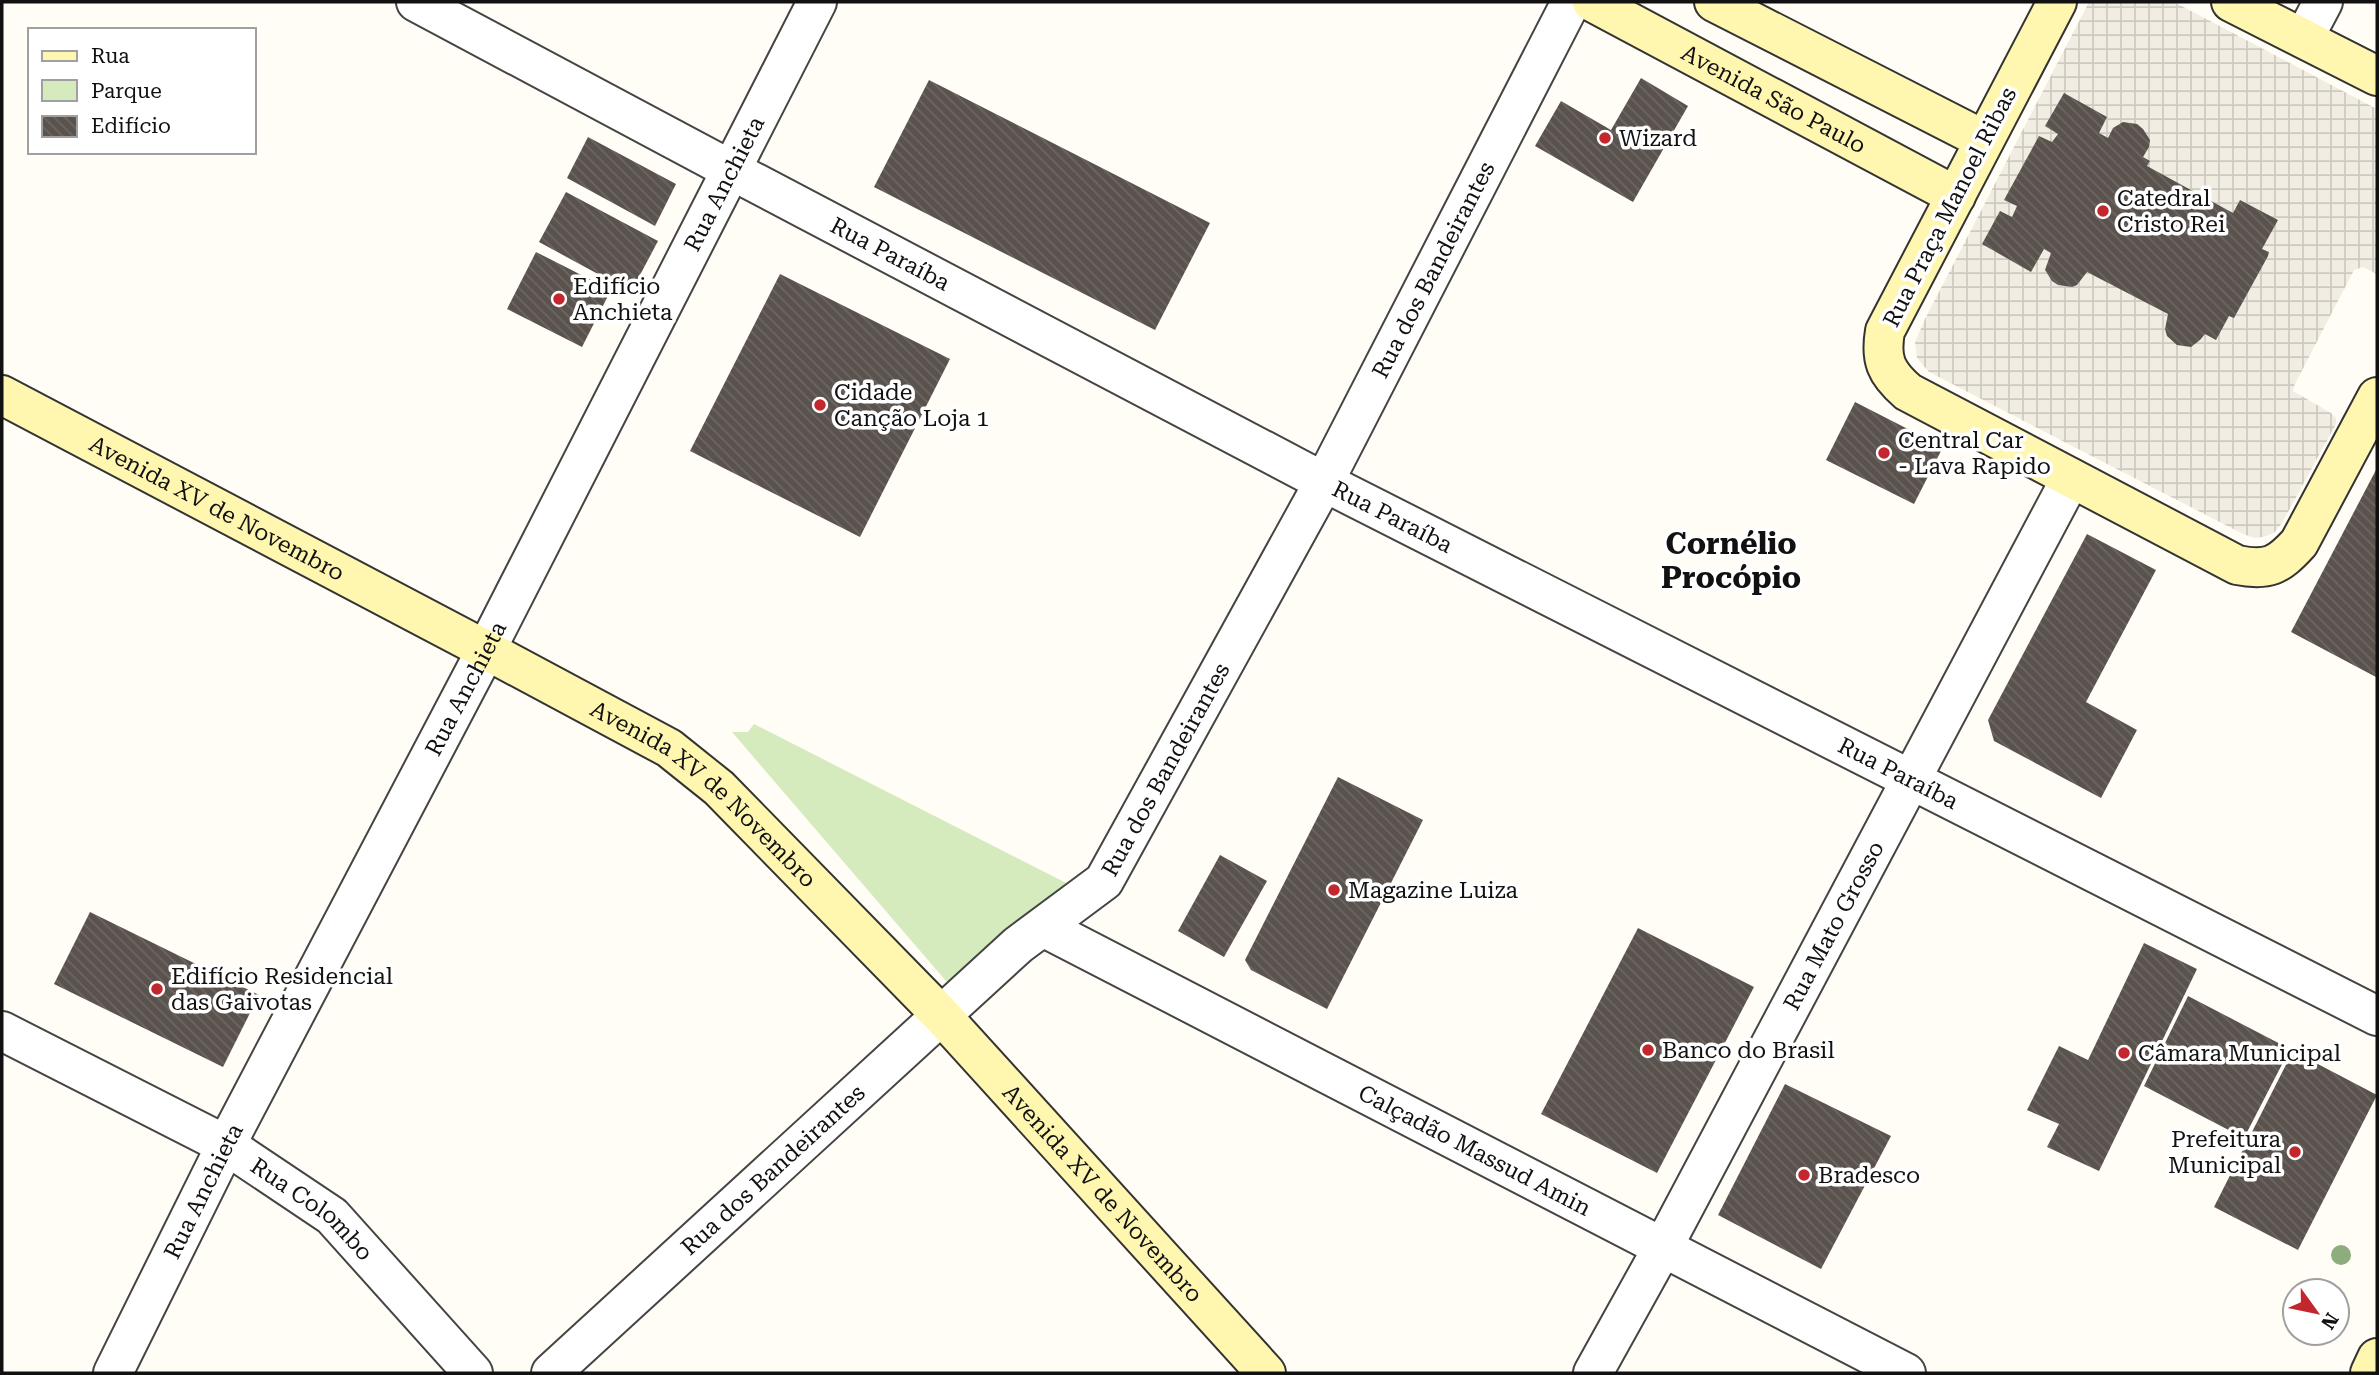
<svg xmlns="http://www.w3.org/2000/svg" width="2379" height="1375" font-family="'Roboto Serif',serif">
<defs>
<pattern id="plaza-grid" width="8" height="8" patternUnits="userSpaceOnUse" patternTransform="scale(1.75)"><rect width="8" height="8" fill="#f1ede2"/><path d="M0 4h8M4 0v8" fill="none" stroke="#cecac1"/></pattern>
<pattern id="building-back-hatch" width="6" height="6" patternUnits="userSpaceOnUse" patternTransform="scale(1.75)"><rect width="6" height="6" fill="#5a524d"/><path d="M-1 5l2 2M0 0l6 6M5-1l2 2" fill="none" stroke="#6d6662"/></pattern>
</defs>
<rect width="100%" height="100%" fill="#fffdf5"/>
<path fill="#d5ebbd" d="M 754,724 L 1084,892 L 955,985 L 946,981 L 732,732 L 748,732 Z"/>
<path fill="url(#plaza-grid)" d="M 2089,2 L 2174,2 L 2377,109 L 2377,274 L 2363,267 L 2354,270 L 2294,386 L 2293,391 L 2331,413 L 2336,418 L 2336,424 L 2282,523 L 2274,533 L 2263,537 L 2254,538 L 2241,533 L 1929,372 L 1917,358 L 1915,342 L 1925,319 Z"/>
<path fill="url(#building-back-hatch)" d="M 1641,78 L 1688,106 L 1633,202 L 1535,146 L 1561,101 L 1611,130 Z
M 929,80 L 1210,223 L 1155,330 L 874,187 Z
M 2064,93 L 2107,117 L 2099,133 L 2108,138 L 2113,128 L 2123,122 L 2137,124 L 2143,129 L 2150,140 L 2149,147 L 2143,157 L 2150,161 L 2147,166 L 2233,213 L 2240,200 L 2278,220 L 2262,249 L 2269,252 L 2268,256 L 2234,318 L 2229,316 L 2216,340 L 2205,334 L 2200,340 L 2191,347 L 2177,345 L 2167,336 L 2165,329 L 2168,314 L 2087,272 L 2077,285 L 2072,287 L 2058,285 L 2052,281 L 2045,270 L 2051,253 L 2044,249 L 2031,272 L 1982,244 L 2000,211 L 2012,217 L 2017,206 L 2004,200 L 2039,136 L 2052,142 L 2058,134 L 2045,126 Z
M 588,137 L 676,184 L 655,226 L 567,178 Z
M 566,192 L 658,241 L 631,292 L 539,242 Z
M 536,252 L 611,290 L 582,347 L 507,309 Z
M 780,274 L 950,359 L 860,537 L 690,451 Z
M 1855,402 L 1943,447 L 1914,504 L 1826,460 Z
M 2377,468 L 2377,676 L 2376,677 L 2291,632 Z
M 2087,534 L 2156,570 L 2086,702 L 2137,730 L 2101,798 L 1994,741 L 1988,720 Z
M 1338,777 L 1423,820 L 1327,1009 L 1251,970 L 1245,960 Z
M 1220,855 L 1267,881 L 1224,957 L 1178,931 Z
M 90,912 L 259,995 L 223,1067 L 54,984 Z
M 1638,928 L 1754,987 L 1657,1173 L 1541,1114 Z
M 2144,943 L 2197,969 L 2099,1171 L 2047,1147 L 2059,1124 L 2027,1110 L 2059,1046 L 2088,1060 Z
M 2188,996 L 2290,1049 L 2244,1138 L 2144,1086 Z
M 2293,1051 L 2377,1095 L 2298,1250 L 2214,1207 Z
M 1785,1084 L 1891,1136 L 1821,1269 L 1718,1215 Z"/>
<g fill="none" stroke-linecap="round" stroke-linejoin="round">
<g stroke="#444" stroke-width="42">
<g id="street">
<path id="s1" d="M 416,2 L 731,170 L 1324,482 L 2377,1016"/>
<path d="M 2304,38 L 2323,2"/>
<path id="s2" d="M 1043,927 L 1906,1373"/>
<path id="s3" d="M 2,1031 L 226,1145 L 332,1216 L 473,1373"/>
<path id="s4" d="M 113,1373 L 226,1145 L 486,650 L 817,2"/>
<path id="s5" d="M 551,1373 L 1018,945 L 1104,881 L 1324,482 L 1571,2"/>
<path id="s6" d="M 1593,1373 L 1663,1247 L 2071,478"/>
</g>
</g>
<g stroke="#333" stroke-width="42">
<g id="secondary">
<path id="s7" d="M 1592,2 L 1956,196"/>
<path d="M 1714,2 L 1984,140"/>
<path d="M 2057,2 L 1885,331 C 1880,360 1886,373 1908,392 L 2237,565 C 2268,571 2278,566 2299,543 L 2377,397"/>
<path d="M 2231,2 L 2377,76"/>
<path id="s8" d="M 2,395 L 486,650 L 669,748 L 719,788 L 941,1015 L 1266,1373"/>
<path d="M 2370,1373 L 2377,1358"/>
</g>
</g>
<use href="#street" stroke="#fff" stroke-width="38"/>
<use href="#secondary" stroke="#fff6b0" stroke-width="38"/>
</g>
<circle fill="#8dad7f" cx="2341" cy="1255" r="10"/>
<g fill="#c4262e" stroke="#fff" stroke-width="2.5">
<circle cx="1605" cy="138" r="7"/>
<circle cx="2103" cy="211" r="7"/>
<circle cx="559" cy="299" r="7"/>
<circle cx="820" cy="405" r="7"/>
<circle cx="1884" cy="453" r="7"/>
<circle cx="1334" cy="890" r="7"/>
<circle cx="157" cy="989" r="7"/>
<circle cx="1648" cy="1050" r="7"/>
<circle cx="2124" cy="1053" r="7"/>
<circle cx="2295" cy="1152" r="7"/>
<circle cx="1804" cy="1175" r="7"/>
</g>
<g text-anchor="middle" dominant-baseline="central" stroke-width="7" stroke-linejoin="round" paint-order="stroke">
<g font-size="23" fill="#111" stroke="#fff">
<text stroke="none"><textPath href="#s7" startOffset="206">Avenida São Paulo</textPath></text>
<text stroke="none"><textPath href="#s4" startOffset="1337">Rua Anchieta</textPath></text>
<text transform="translate(1950 207) rotate(-63)">Rua Praça Manoel Ribas</text>
<text stroke="none"><textPath href="#s1" startOffset="537">Rua Paraíba</textPath></text>
<text stroke="none"><textPath href="#s5" startOffset="1435">Rua dos Bandeirantes</textPath></text>
<text stroke="none"><textPath href="#s8" startOffset="243">Avenida XV de Novembro</textPath></text>
<text stroke="none"><textPath href="#s1" startOffset="1104">Rua Paraíba</textPath></text>
<text stroke="none"><textPath href="#s4" startOffset="770">Rua Anchieta</textPath></text>
<text stroke="none"><textPath href="#s5" startOffset="868">Rua dos Bandeirantes</textPath></text>
<text stroke="none"><textPath href="#s1" startOffset="1671">Rua Paraíba</textPath></text>
<text stroke="none"><textPath href="#s8" startOffset="810">Avenida XV de Novembro</textPath></text>
<text stroke="none"><textPath href="#s6" startOffset="508">Rua Mato Grosso</textPath></text>
<text stroke="none"><textPath href="#s2" startOffset="486">Calçadão Massud Amin</textPath></text>
<text stroke="none"><textPath href="#s5" startOffset="301">Rua dos Bandeirantes</textPath></text>
<text stroke="none"><textPath href="#s4" startOffset="203">Rua Anchieta</textPath></text>
<text stroke="none"><textPath href="#s8" startOffset="1377">Avenida XV de Novembro</textPath></text>
<text stroke="none"><textPath href="#s3" startOffset="359">Rua Colombo</textPath></text>
</g>
<g font-size="23" fill="#111" stroke="#fff" text-anchor="start">
<text x="1619" y="138">Wizard</text>
<text x="2117" y="198">Catedral<tspan x="2117" dy="26">Cristo Rei</tspan></text>
<text x="573" y="286">Edifício<tspan x="573" dy="26">Anchieta</tspan></text>
<text x="834" y="392">Cidade<tspan x="834" dy="26">Canção Loja 1</tspan></text>
<text x="1898" y="440">Central Car<tspan x="1898" dy="26">- Lava Rapido</tspan></text>
<text x="1348" y="890">Magazine Luiza</text>
<text x="171" y="976">Edifício Residencial<tspan x="171" dy="26">das Gaivotas</tspan></text>
<text x="1662" y="1050">Banco do Brasil</text>
<text x="2138" y="1053">Câmara Municipal</text>
<text x="2281" y="1139" text-anchor="end">Prefeitura<tspan x="2281" dy="26">Municipal</tspan></text>
<text x="1818" y="1175">Bradesco</text>
</g>
<g font-size="30" font-weight="bold" fill="#111" stroke="#fff">
<text x="1731" y="543">Cornélio<tspan x="1731" dy="34">Procópio</tspan></text>
</g>
</g>
<rect width="2379" height="1375" fill="none" stroke="#111111" stroke-width="7"/>
<rect x="28" y="28" width="228" height="126" fill="#ffffff" stroke="#a0a0a0" stroke-width="2"/>
<rect x="42" y="51" width="35" height="10" fill="#fff6b0" stroke="#a0a0a0" stroke-width="2"/>
<text x="91" y="63" font-size="21" fill="#111111">Rua</text>
<rect x="42" y="80" width="35" height="21" fill="#d5ebbd" stroke="#a0a0a0" stroke-width="2"/>
<text x="91" y="98" font-size="21" fill="#111111">Parque</text>
<rect x="42" y="116" width="35" height="21" fill="url(#building-back-hatch)" stroke="#a0a0a0" stroke-width="2"/>
<text x="91" y="133" font-size="21" fill="#111111">Edifício</text>
<g transform="translate(2316 1312) rotate(123)"><circle r="33" fill="#ffffff" stroke="#a0a0a0" stroke-width="2"/>
<path d="M0-5L12 26L0 18L-12 26Z" fill="#c4262e"/>
<text y="-10" font-size="19" font-weight="bold" text-anchor="middle" fill="#111111">N</text>
</g>
</svg>
